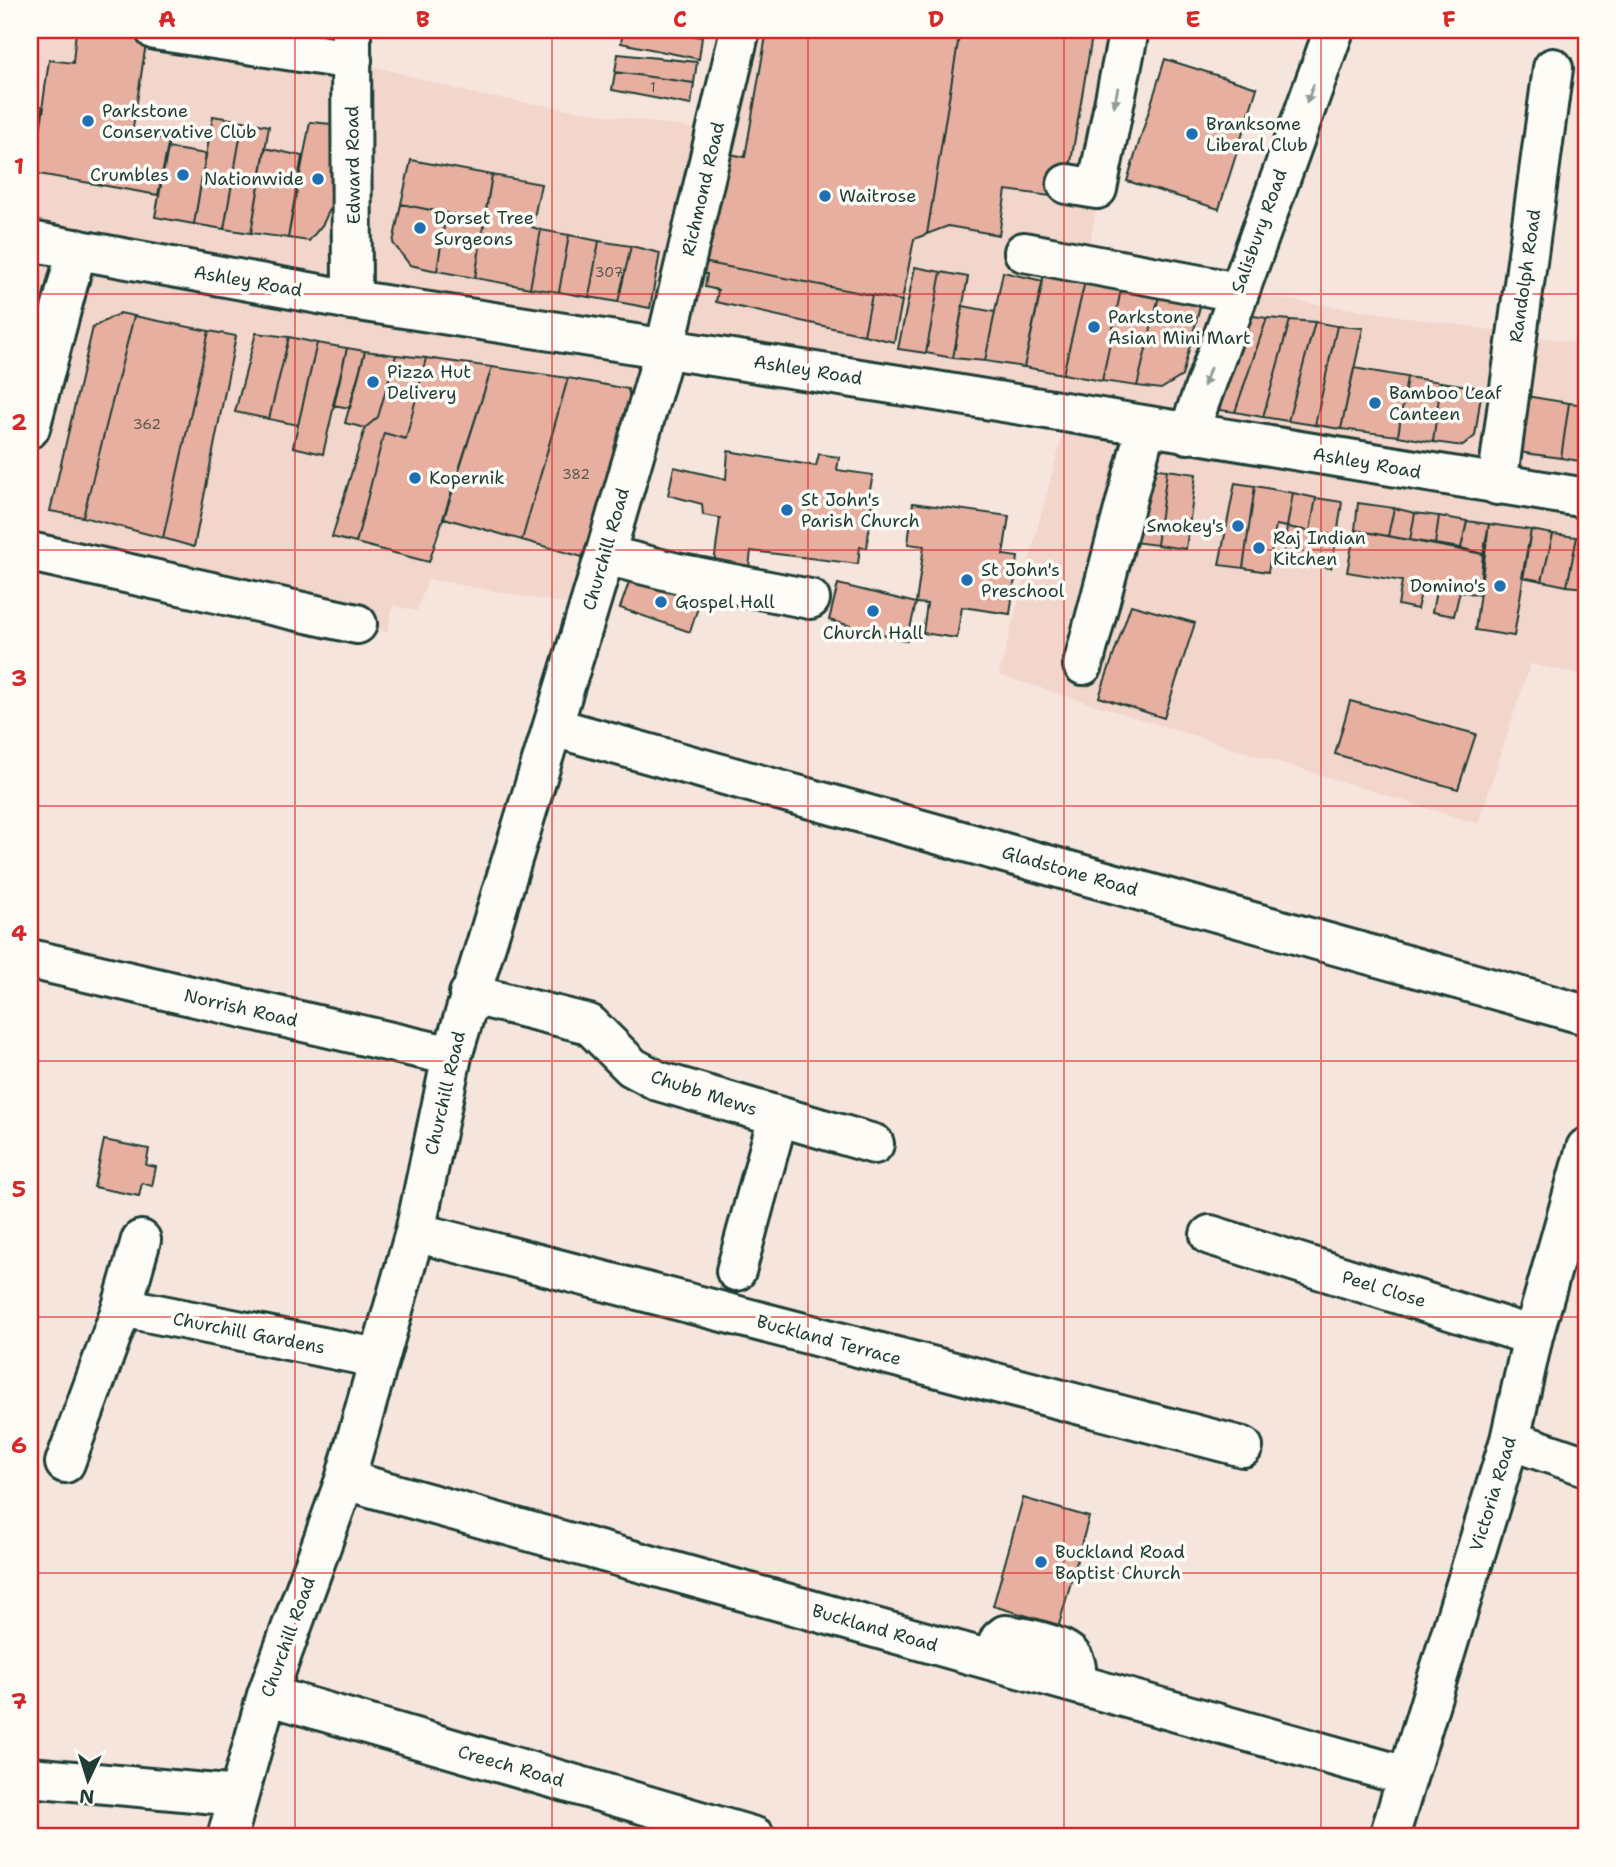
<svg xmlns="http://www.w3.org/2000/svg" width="1616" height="1867" font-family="'Shantell Sans',sans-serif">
<rect width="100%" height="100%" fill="#f6e5dd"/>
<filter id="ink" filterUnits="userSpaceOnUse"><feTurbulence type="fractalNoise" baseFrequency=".0143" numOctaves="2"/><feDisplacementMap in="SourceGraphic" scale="14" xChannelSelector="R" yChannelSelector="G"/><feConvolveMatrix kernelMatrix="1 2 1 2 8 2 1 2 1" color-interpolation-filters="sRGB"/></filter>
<g filter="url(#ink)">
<path fill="#f2d5cb" d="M 30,30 L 155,30 L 352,60 L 478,95 L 716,132 L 740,30 L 1129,30 L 1086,264 L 1237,292 L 1586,344 L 1586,675 L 1530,664 L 1478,824 L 999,675 L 1068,413 L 665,348 L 589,608 L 428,579 L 417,611 L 393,605 L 387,632 L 30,552 Z"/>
<path fill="#e7afa0" stroke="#1f3d34" stroke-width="2" d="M 76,30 L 107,30 L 147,37 L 132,134 L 169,140 L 158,195 L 33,173 L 49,60 L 73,63 Z
M 623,30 L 649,30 L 702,37 L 699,59 L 621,43 Z
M 649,30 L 703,30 L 702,37 Z
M 767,30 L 960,30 L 927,234 L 914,239 L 902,301 L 703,262 L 725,153 L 745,157 Z
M 960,30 L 1093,30 L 1065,198 L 1006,190 L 999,235 L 948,226 L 927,234 Z
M 618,54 L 697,62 L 694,83 L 615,72 Z
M 1165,59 L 1257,88 L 1219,209 L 1127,181 Z
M 615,72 L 694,83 L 691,105 L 612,90 Z
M 30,105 L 44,107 L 33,173 L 30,173 Z
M 213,116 L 243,121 L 224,229 L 194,224 Z
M 243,121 L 269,126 L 251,233 L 224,229 Z
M 310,122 L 331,124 L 341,163 L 336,195 L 323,224 L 309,241 L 288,238 Z
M 168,148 L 206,154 L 194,224 L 155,217 Z
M 265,148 L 302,156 L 288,238 L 251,233 Z
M 411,160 L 492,175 L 484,221 L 401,204 Z
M 492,175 L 541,184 L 532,227 L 541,230 L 530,288 L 475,278 Z
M 401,204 L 446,213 L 437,271 L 410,265 L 393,243 Z
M 446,213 L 484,221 L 475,278 L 437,271 Z
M 541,230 L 569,235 L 559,292 L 530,288 Z
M 569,235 L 599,241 L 589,297 L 559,292 Z
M 599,241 L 631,246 L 618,302 L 589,297 Z
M 631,246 L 660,253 L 650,308 L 618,302 Z
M 703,262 L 872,295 L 864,335 L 716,302 L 718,290 L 705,287 L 707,274 L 701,274 Z
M 1046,264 L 1087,273 L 1063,374 L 1024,367 Z
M 915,267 L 941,272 L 926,353 L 898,349 Z
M 941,272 L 968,277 L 953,358 L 926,353 Z
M 1003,272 L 1043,281 L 1024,367 L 985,361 Z
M 1087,273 L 1123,280 L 1102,381 L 1063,374 Z
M 1123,280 L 1161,288 L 1137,386 L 1102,381 Z
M 1161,288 L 1203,295 L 1182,376 L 1161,389 L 1137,386 Z
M 872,295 L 902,301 L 894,342 L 864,335 Z
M 963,306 L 995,312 L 985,361 L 953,358 Z
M 120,313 L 134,316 L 83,517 L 50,511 L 93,327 Z
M 30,314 L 40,316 L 30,357 Z
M 1247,315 L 1267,318 L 1235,412 L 1212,409 Z
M 134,316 L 209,331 L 163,538 L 83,517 Z
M 1267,318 L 1290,320 L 1263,417 L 1235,412 Z
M 1290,320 L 1315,322 L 1288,421 L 1263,417 Z
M 1315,322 L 1337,326 L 1315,425 L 1288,421 Z
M 1337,326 L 1363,328 L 1341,429 L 1315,425 Z
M 209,331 L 236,336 L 194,547 L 163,538 Z
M 256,333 L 289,337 L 269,419 L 235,412 Z
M 289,337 L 317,343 L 298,425 L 269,419 Z
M 317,343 L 347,348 L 323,454 L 293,447 Z
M 347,348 L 365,351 L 350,408 L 333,405 Z
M 365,351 L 396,355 L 378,417 L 365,428 L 345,423 Z
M 396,355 L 426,358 L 406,439 L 384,433 L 356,543 L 332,537 L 365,428 L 378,417 Z
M 426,358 L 492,367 L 429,562 L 356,543 L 384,433 L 406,439 Z
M 492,367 L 568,378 L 522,540 L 444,518 Z
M 1354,368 L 1407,377 L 1398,436 L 1341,429 Z
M 1407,377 L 1441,382 L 1433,442 L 1398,436 Z
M 568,378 L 628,389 L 632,408 L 586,558 L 522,540 Z
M 1441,382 L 1482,388 L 1475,436 L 1463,446 L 1433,442 Z
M 1520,395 L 1569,403 L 1561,458 L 1511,451 Z
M 1569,403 L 1586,405 L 1586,462 L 1561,458 Z
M 728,451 L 816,466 L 819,454 L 839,457 L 837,470 L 873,475 L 868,499 L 872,501 L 867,548 L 860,547 L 858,564 L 751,551 L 748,575 L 713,571 L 720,518 L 703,515 L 702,504 L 668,495 L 674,467 L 726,479 Z
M 1142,467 L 1167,470 L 1157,545 L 1133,542 Z
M 1167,470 L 1196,474 L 1186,549 L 1157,545 Z
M 1235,483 L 1255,486 L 1243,568 L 1219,565 Z
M 1255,486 L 1293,493 L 1287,527 L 1276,525 L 1268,572 L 1243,568 Z
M 1293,493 L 1316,498 L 1310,531 L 1287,527 Z
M 1316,498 L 1342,502 L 1337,536 L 1310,531 Z
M 913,503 L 1009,516 L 1003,555 L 1018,557 L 1010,614 L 962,607 L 957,638 L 923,633 L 927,604 L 916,603 L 924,546 L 908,544 Z
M 1358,503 L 1394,508 L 1388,536 L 1355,530 Z
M 1394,508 L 1415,513 L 1410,540 L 1388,536 Z
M 1415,513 L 1439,516 L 1435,544 L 1410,540 Z
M 1439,516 L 1467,521 L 1461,548 L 1435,544 Z
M 1467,521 L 1489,524 L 1483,554 L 1461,548 Z
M 1489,524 L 1531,530 L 1514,636 L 1475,630 Z
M 1287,527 L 1337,536 L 1331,568 L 1283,560 Z
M 1355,530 L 1483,554 L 1479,595 L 1460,591 L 1454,616 L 1432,612 L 1437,586 L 1423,584 L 1417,609 L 1398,605 L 1402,581 L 1347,572 Z
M 1531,530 L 1553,534 L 1542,581 L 1522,577 Z
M 1553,534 L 1577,537 L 1567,586 L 1542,581 Z
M 1577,537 L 1586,538 L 1586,588 L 1567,586 Z
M 633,571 L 702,595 L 690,632 L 620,608 Z
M 838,584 L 916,603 L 907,641 L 829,620 Z
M 1131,605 L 1195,623 L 1164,718 L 1099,697 Z
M 1350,701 L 1476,734 L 1458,789 L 1335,754 Z
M 104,1140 L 149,1149 L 146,1165 L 156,1167 L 152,1186 L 142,1183 L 139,1196 L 94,1187 Z
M 1023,1498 L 1089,1517 L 1059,1625 L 993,1606 Z"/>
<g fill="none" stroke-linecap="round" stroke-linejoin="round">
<g stroke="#1f3d34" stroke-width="44">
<path id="minor" d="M 155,30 L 352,60
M 351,30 L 352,300
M 1067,184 L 1097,189 L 1129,30
M 1024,252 L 1237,292
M 30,428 L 77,249
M 1188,434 L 1334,30
M 1497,485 L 1553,68
M 30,552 L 357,624
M 605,555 L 677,573 L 810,599
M 1083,665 L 1146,426
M 553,727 L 1586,1015
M 30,959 L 452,1056
M 469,994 L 589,1024 L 632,1067 L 658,1081 L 874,1144
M 415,1232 L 1243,1447
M 1210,1235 L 1533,1336
M 736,1271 L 778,1117
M 122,1307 L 141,1240
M 1510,1440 L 1586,1466
M 65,1463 L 122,1307 L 377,1358
M 345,1480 L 1406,1776
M 991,1660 L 1000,1639 L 1005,1635 C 1020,1636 1063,1645 1071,1656 C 1078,1664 1076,1674 1076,1684
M 267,1695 L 755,1837
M 30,1777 L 238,1796
M 227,1837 L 267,1695 L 345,1480 L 415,1232 L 452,1056 L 605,555 L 665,348 L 740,30
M 1389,1837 L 1510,1440 L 1533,1336 L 1586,1148"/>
</g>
<g stroke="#1f3d34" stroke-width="44">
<path id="major" d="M 30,241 L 352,300 L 918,388 L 1586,498"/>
</g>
<use href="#minor" stroke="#fdfcf7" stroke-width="38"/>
<use href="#major" stroke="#fdfcf7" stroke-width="38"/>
</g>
<defs><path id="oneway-solid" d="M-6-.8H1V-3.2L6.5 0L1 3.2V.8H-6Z" transform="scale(1.75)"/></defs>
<g fill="#8e9c96">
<use href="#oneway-solid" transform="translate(1310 94) rotate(110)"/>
<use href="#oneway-solid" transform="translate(1116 97) rotate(101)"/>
<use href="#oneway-solid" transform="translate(1207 377) rotate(109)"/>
</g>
</g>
<path fill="none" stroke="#d62828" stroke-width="2" stroke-opacity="0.55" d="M 295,30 L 295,1837M 552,30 L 552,1837M 808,30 L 808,1837M 1064,30 L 1064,1837M 1321,30 L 1321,1837M 30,294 L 1586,294M 30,550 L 1586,550M 30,806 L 1586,806M 30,1061 L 1586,1061M 30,1317 L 1586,1317M 30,1573 L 1586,1573"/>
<g fill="#1f6fb2" stroke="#fdfcf7" stroke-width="2.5">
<circle cx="88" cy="121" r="7"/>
<circle cx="1192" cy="134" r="7"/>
<circle cx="183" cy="175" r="7"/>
<circle cx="318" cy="179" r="7"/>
<circle cx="825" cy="196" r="7"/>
<circle cx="420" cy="228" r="7"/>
<circle cx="1094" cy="327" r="7"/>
<circle cx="373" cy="382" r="7"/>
<circle cx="1375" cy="403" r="7"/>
<circle cx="415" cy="478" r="7"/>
<circle cx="787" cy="510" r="7"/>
<circle cx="1238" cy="526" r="7"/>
<circle cx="1259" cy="548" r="7"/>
<circle cx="967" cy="580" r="7"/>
<circle cx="1500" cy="586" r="7"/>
<circle cx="661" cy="602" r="7"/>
<circle cx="873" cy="611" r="7"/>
<circle cx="1041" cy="1562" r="7"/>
</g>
<g text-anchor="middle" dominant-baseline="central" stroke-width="7" stroke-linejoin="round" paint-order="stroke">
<g font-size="14" fill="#515a4f">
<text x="653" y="87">1</text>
<text x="609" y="272">307</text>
<text x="147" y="424">362</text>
<text x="576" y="474">382</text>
</g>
<g font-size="18" fill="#1f3d34" stroke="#fdfcf7" text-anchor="start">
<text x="102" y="111">Parkstone<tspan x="102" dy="21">Conservative Club</tspan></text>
<text x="1206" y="124">Branksome<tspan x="1206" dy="21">Liberal Club</tspan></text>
<text x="169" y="175" text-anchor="end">Crumbles</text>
<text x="304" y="179" text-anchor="end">Nationwide</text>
<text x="839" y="196">Waitrose</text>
<text x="434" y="218">Dorset Tree<tspan x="434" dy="21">Surgeons</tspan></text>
<text x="1108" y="317">Parkstone<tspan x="1108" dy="21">Asian Mini Mart</tspan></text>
<text x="387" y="372">Pizza Hut<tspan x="387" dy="21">Delivery</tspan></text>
<text x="1389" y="393">Bamboo Leaf<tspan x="1389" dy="21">Canteen</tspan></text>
<text x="429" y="478">Kopernik</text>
<text x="801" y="500">St John's<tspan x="801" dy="21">Parish Church</tspan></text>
<text x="1224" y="526" text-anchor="end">Smokey's</text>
<text x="1273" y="538">Raj Indian<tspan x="1273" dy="21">Kitchen</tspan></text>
<text x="981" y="570">St John's<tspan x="981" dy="21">Preschool</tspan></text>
<text x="1486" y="586" text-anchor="end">Domino's</text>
<text x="675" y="602">Gospel Hall</text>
<text x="873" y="633" text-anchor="middle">Church Hall</text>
<text x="1055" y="1552">Buckland Road<tspan x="1055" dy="21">Baptist Church</tspan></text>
</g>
<g font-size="18" fill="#1f3d34" stroke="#fdfcf7">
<text transform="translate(353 165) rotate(-91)">Edward Road</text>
<text transform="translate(703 189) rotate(-77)">Richmond Road</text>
<text transform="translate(1259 231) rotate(-70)">Salisbury Road</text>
<text transform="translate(1525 276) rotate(-82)">Randolph Road</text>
<text transform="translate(248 281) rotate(10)">Ashley Road</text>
<text transform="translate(808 370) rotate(9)">Ashley Road</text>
<text transform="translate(1367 463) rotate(10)">Ashley Road</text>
<text transform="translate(606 549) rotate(-74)">Churchill Road</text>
<text transform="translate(1070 871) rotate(16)">Gladstone Road</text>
<text transform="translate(241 1008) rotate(13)">Norrish Road</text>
<text transform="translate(445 1093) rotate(-77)">Churchill Road</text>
<text transform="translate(704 1093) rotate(18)">Chubb Mews</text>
<text transform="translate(1384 1289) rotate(17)">Peel Close</text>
<text transform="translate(249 1333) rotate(11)">Churchill Gardens</text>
<text transform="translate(829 1340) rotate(15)">Buckland Terrace</text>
<text transform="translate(1493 1494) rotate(-73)">Victoria Road</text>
<text transform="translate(875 1628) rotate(16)">Buckland Road</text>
<text transform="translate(288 1637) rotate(-70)">Churchill Road</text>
<text transform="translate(511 1766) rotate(16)">Creech Road</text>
</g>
</g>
<rect width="1616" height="1867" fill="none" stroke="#fdfcf7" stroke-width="77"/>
<g transform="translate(88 1780) rotate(184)" stroke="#fdfcf7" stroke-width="5" paint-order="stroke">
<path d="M0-5L12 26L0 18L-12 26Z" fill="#1f3d34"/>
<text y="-10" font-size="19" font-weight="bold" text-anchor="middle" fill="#1f3d34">N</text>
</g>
<rect x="38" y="38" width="1540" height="1790" fill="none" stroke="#d62828" stroke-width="2.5"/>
<g font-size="23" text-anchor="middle" font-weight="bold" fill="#d62828">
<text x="167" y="27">A</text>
<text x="423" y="27">B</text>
<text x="680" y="27">C</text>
<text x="936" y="27">D</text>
<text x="1193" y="27">E</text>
<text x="1449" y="27">F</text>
<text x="19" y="174">1</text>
<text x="19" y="430">2</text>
<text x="19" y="686">3</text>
<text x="19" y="941">4</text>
<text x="19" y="1197">5</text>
<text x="19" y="1453">6</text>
<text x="19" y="1709">7</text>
</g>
</svg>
